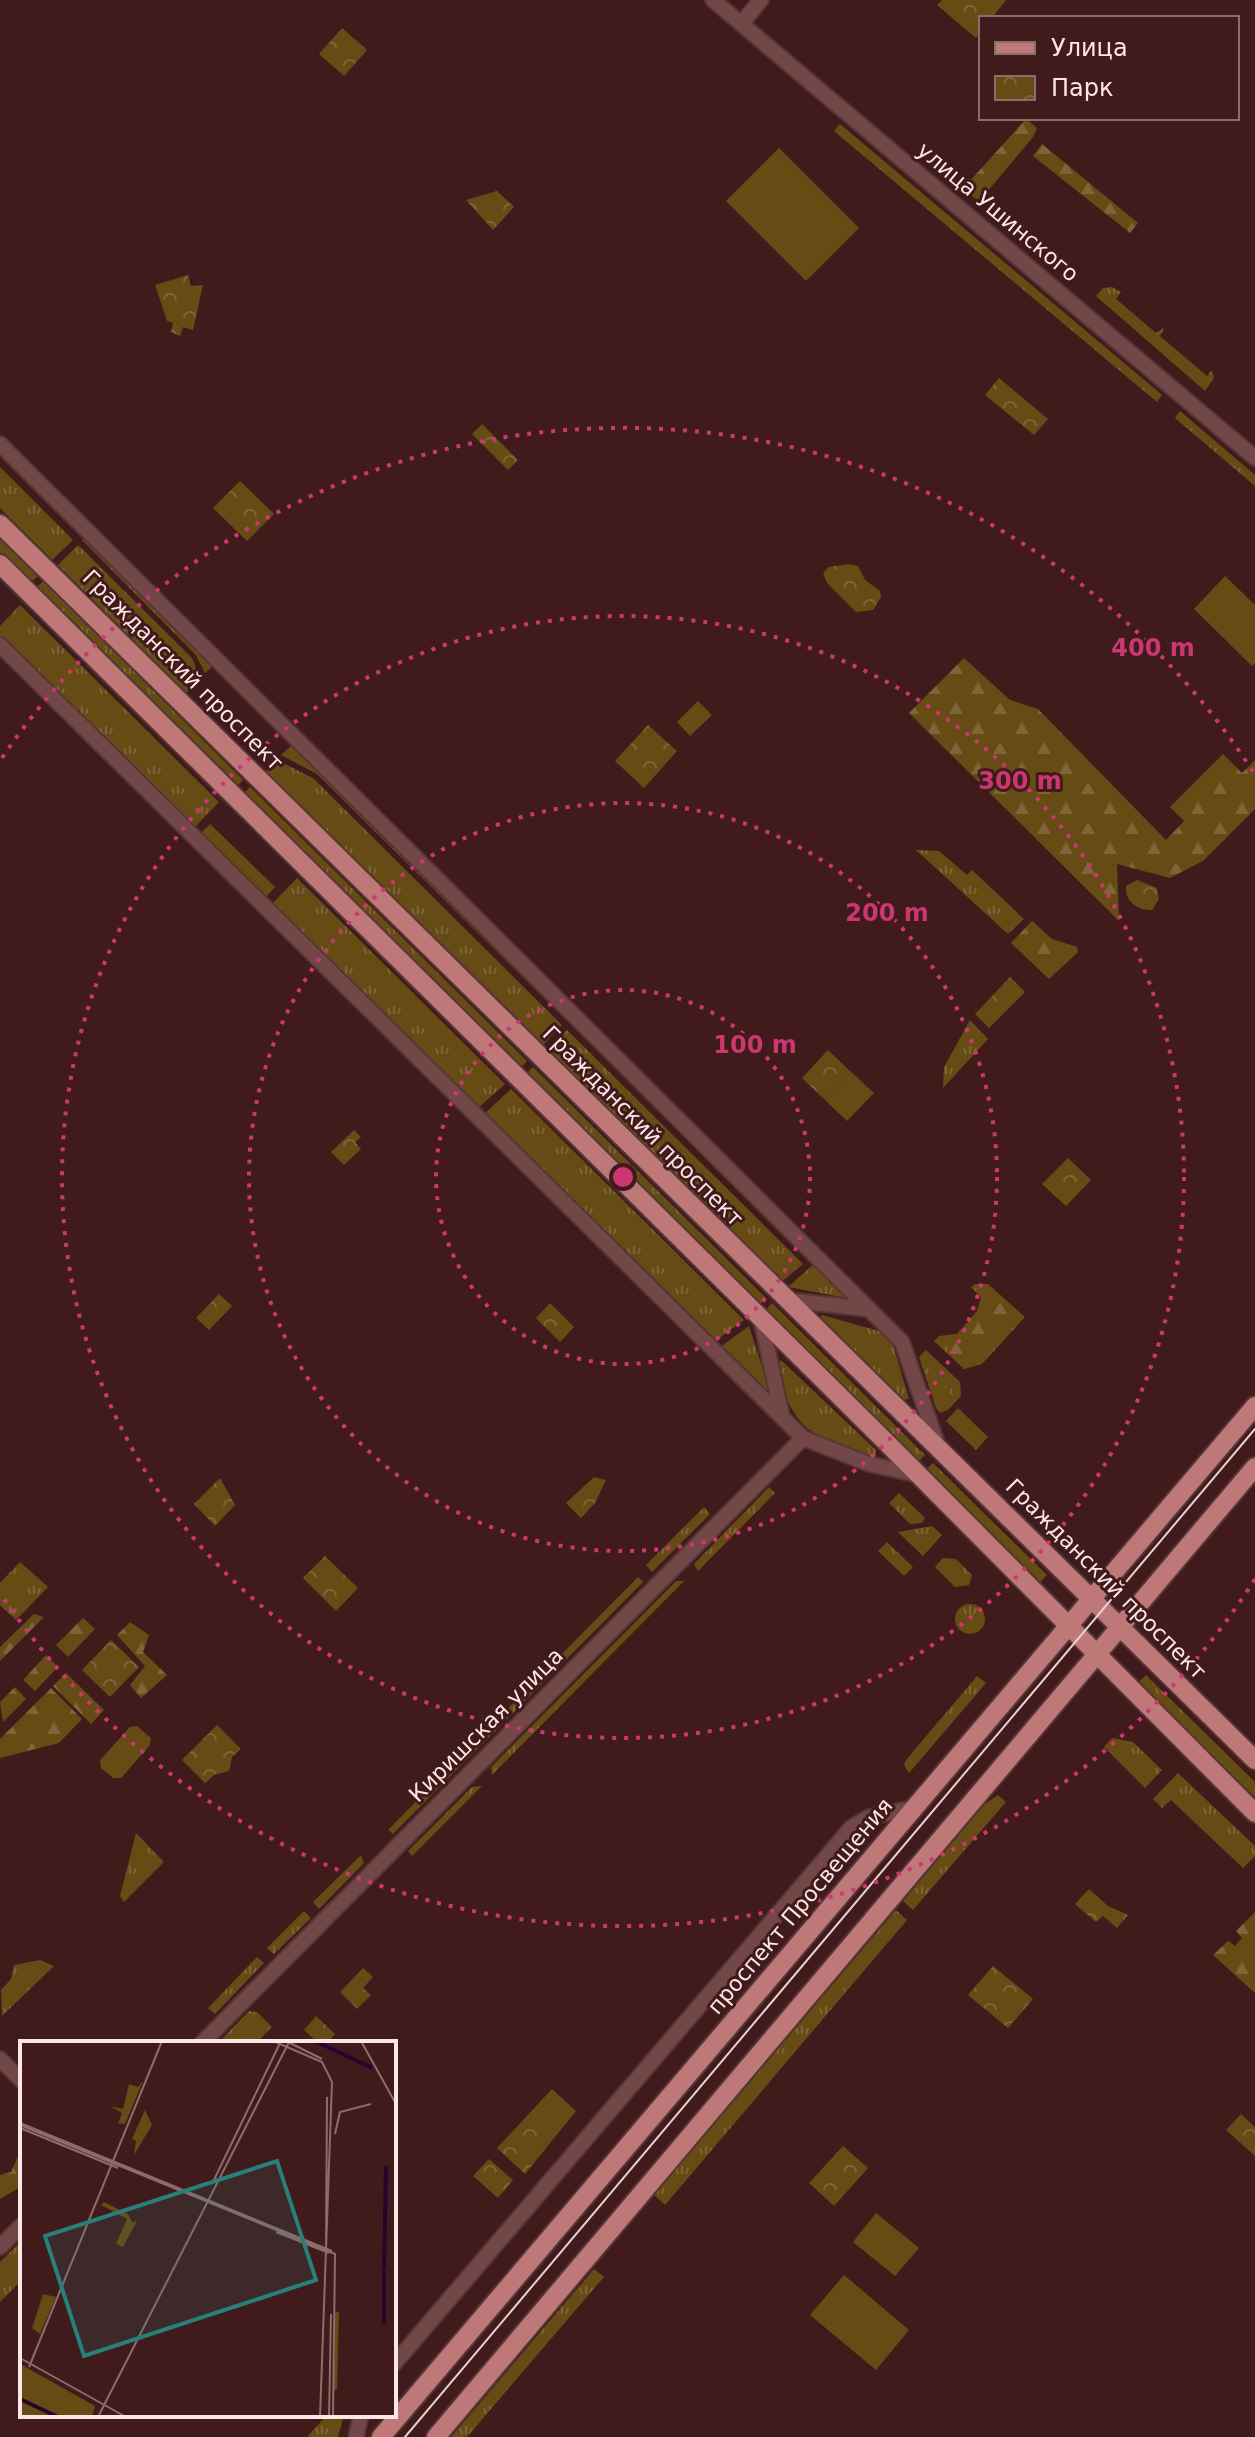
<svg xmlns="http://www.w3.org/2000/svg" width="1255" height="2437" font-family="'DejaVu Sans',sans-serif">
<defs>
<pattern id="grass-tufts" width="24" height="20" patternUnits="userSpaceOnUse" patternTransform="scale(2)"><rect width="24" height="20" fill="#674b15"/><path d="M3 7l-1-3M5 7V3M7 7l1-3M15 17l-1-3M17 17v-4M19 17l1-3" fill="none" stroke="#7e6537"/></pattern>
<pattern id="forest-firs" width="22" height="20" patternUnits="userSpaceOnUse" patternTransform="scale(2)"><rect width="22" height="20" fill="#674b15"/><path d="M5 1l3.5 6h-7zM16 11l3.5 6h-7z" fill="#7e6537"/></pattern>
<pattern id="park-crowns" width="20" height="18" patternUnits="userSpaceOnUse" patternTransform="scale(2)"><rect width="20" height="18" fill="#674b15"/><path d="M2 6a3 3 0 1 1 6 0M12 15a3 3 0 1 1 6 0" fill="none" stroke="#7e6537"/></pattern>
</defs>
<rect width="100%" height="100%" fill="#411b1c"/>
<path fill="url(#grass-tufts)" d="M 840,124 L 1162,395 L 1157,402 L 834,131 Z
M 1112,287 L 1121,292 L 1116,299 L 1156,333 L 1164,328 L 1160,336 L 1207,376 L 1212,370 L 1214,378 L 1205,391 L 1096,296 L 1103,288 Z
M 1180,411 L 1255,475 L 1255,486 L 1175,418 Z
M 0,467 L 73,540 L 52,560 L 0,508 Z
M 84,538 L 213,666 L 205,673 L 196,655 L 82,540 Z
M 0,539 L 38,576 L 30,583 L 0,553 Z
M 78,545 L 192,658 L 200,679 L 186,693 L 58,565 Z
M 43,581 L 243,780 L 236,787 L 36,588 Z
M 20,605 L 219,802 L 194,828 L 0,636 L 0,626 Z
M 292,745 L 568,1018 L 566,1020 L 317,774 L 281,755 Z
M 277,760 L 313,778 L 562,1025 L 542,1046 L 266,772 Z
M 250,787 L 527,1061 L 520,1068 L 243,794 Z
M 210,824 L 275,887 L 265,898 L 200,834 Z
M 916,850 L 939,851 L 967,875 L 972,870 L 1024,919 L 1008,934 Z
M 297,878 L 505,1084 L 477,1109 L 271,905 Z
M 970,1020 L 988,1039 L 943,1088 L 944,1067 Z
M 574,1023 L 810,1257 L 807,1259 L 571,1025 Z
M 567,1030 L 803,1264 L 781,1282 L 547,1051 Z
M 533,1067 L 766,1298 L 759,1305 L 526,1074 Z
M 511,1089 L 744,1320 L 714,1342 L 483,1115 Z
M 815,1263 L 848,1297 L 847,1298 L 788,1287 Z
M 975,1284 L 988,1284 L 1025,1317 L 982,1364 L 964,1369 L 934,1341 L 939,1336 L 957,1334 L 977,1311 L 981,1297 L 971,1287 Z
M 772,1303 L 925,1455 L 918,1462 L 765,1311 Z
M 822,1315 L 886,1333 L 891,1338 L 909,1399 L 903,1400 L 818,1320 Z
M 749,1326 L 769,1388 L 766,1392 L 719,1348 Z
M 926,1350 L 960,1382 L 961,1396 L 948,1410 L 940,1413 L 936,1408 L 919,1357 Z
M 776,1360 L 782,1361 L 876,1450 L 876,1456 L 871,1458 C 806,1432 796,1433 774,1364 Z
M 958,1408 L 988,1437 L 976,1450 L 946,1421 Z
M 933,1463 L 1047,1575 L 1040,1582 L 926,1470 Z
M 769,1487 L 775,1493 L 698,1571 L 694,1564 Z
M 899,1493 L 925,1518 L 922,1523 L 910,1524 L 889,1503 Z
M 704,1507 L 710,1514 L 652,1572 L 646,1565 Z
M 932,1526 L 942,1535 L 923,1556 L 898,1532 Z
M 887,1542 L 913,1567 L 904,1576 L 878,1551 Z
M 943,1558 L 956,1559 L 972,1575 L 969,1585 L 955,1587 L 935,1567 Z
M 20,1562 L 48,1587 L 16,1620 L 0,1605 L 0,1583 Z
M 638,1577 L 643,1582 L 393,1834 L 388,1830 Z
M 676,1581 L 684,1581 L 492,1775 L 491,1767 Z
M955 1619a15 15 0 1 1 30 0a15 15 0 1 1-30 0Z
M 1146,1675 L 1255,1782 L 1255,1797 L 1138,1683 Z
M 977,1676 L 986,1683 L 909,1773 L 904,1765 L 906,1760 Z
M 1112,1738 L 1133,1742 L 1162,1770 L 1145,1788 L 1104,1747 Z
M 1178,1773 L 1255,1846 L 1255,1856 L 1243,1868 L 1171,1800 L 1162,1808 L 1153,1799 Z
M 482,1786 L 412,1856 L 408,1851 L 472,1787 Z
M 998,1795 L 1006,1802 L 913,1910 L 903,1901 L 985,1804 Z
M 136,1833 L 164,1862 L 124,1902 L 120,1896 Z
M 361,1855 L 364,1863 L 319,1909 L 313,1902 Z
M 896,1910 L 907,1920 L 665,2205 L 654,2195 Z
M 304,1911 L 311,1918 L 274,1954 L 267,1948 Z
M 257,1957 L 264,1963 L 215,2014 L 208,2008 Z
M 40,1960 L 54,1966 L 2,2016 L 1,1990 L 11,1979 L 14,1965 Z
M 249,2011 L 257,2012 L 272,2027 L 256,2043 L 218,2043 Z
M 22,2240 L 22,2280 L 0,2302 L 0,2262 Z
M 594,2269 L 604,2277 L 467,2437 L 451,2437 Z
M 327,2415 L 344,2415 L 338,2437 L 307,2437 Z"/>
<path fill="url(#forest-firs)" d="M 1026,119 L 1037,128 L 1033,137 L 981,199 L 976,199 L 966,191 L 968,183 Z
M 1042,144 L 1138,223 L 1130,233 L 1033,156 Z
M 964,658 L 1010,700 L 1038,709 L 1166,840 L 1184,821 L 1170,807 L 1223,754 L 1242,773 L 1255,760 L 1255,809 L 1203,861 L 1170,878 L 1117,864 L 1119,921 L 909,713 Z
M 1032,921 L 1052,939 L 1077,947 L 1078,952 L 1049,979 L 1011,943 Z
M 991,1290 L 1021,1317 L 982,1362 L 967,1368 L 947,1347 L 980,1311 L 983,1298 Z
M 937,1380 L 957,1397 L 941,1410 L 930,1386 Z
M 34,1614 L 44,1617 L 0,1661 L 0,1647 Z
M 83,1618 L 95,1629 L 68,1657 L 56,1645 Z
M 130,1622 L 149,1635 L 143,1652 L 167,1675 L 141,1698 L 130,1685 L 145,1666 L 117,1635 Z
M 46,1655 L 58,1667 L 35,1691 L 23,1680 Z
M 66,1673 L 104,1710 L 91,1724 L 53,1686 Z
M 15,1687 L 26,1699 L 3,1722 L 0,1702 Z
M 51,1688 L 82,1719 L 59,1743 L 0,1758 L 0,1739 Z
M 1255,1912 L 1255,1993 L 1213,1955 L 1228,1941 L 1235,1946 L 1242,1938 L 1236,1931 Z
M 22,2147 L 22,2186 L 0,2199 L 0,2175 L 11,2172 Z"/>
<path fill="url(#park-crowns)" d="M 942,0 L 1006,0 L 992,18 L 981,18 L 981,32 L 976,38 L 937,5 Z
M 342,28 L 367,50 L 344,76 L 319,54 Z
M 497,191 L 514,207 L 493,230 L 466,200 Z
M 188,275 L 191,286 L 203,285 L 193,330 L 183,327 L 180,336 L 171,332 L 173,323 L 167,321 L 155,285 Z
M 999,378 L 1048,419 L 1034,435 L 985,395 Z
M 482,424 L 518,460 L 508,470 L 472,434 Z
M 240,481 L 274,514 L 247,541 L 213,508 Z
M 849,564 L 858,566 L 865,580 L 880,591 L 881,597 L 873,610 L 856,612 L 827,583 L 823,573 L 829,567 Z
M 648,725 L 677,751 L 644,788 L 615,761 Z
M 1137,880 L 1157,888 L 1159,899 L 1152,910 C 1138,911 1124,901 1126,886 Z
M 1010,977 L 1025,992 L 989,1028 L 975,1014 Z
M 828,1050 L 851,1072 L 825,1100 L 802,1078 Z
M 354,1130 L 361,1137 L 355,1142 L 361,1149 L 344,1165 L 331,1152 Z
M 1068,1158 L 1091,1180 L 1066,1206 L 1042,1184 Z
M 219,1294 L 232,1306 L 209,1330 L 196,1318 Z
M 550,1303 L 574,1327 L 560,1342 L 536,1318 Z
M 594,1477 L 606,1480 L 595,1503 L 581,1518 L 566,1503 Z
M 220,1478 L 235,1505 L 215,1526 L 194,1504 Z
M 325,1556 L 358,1588 L 336,1611 L 303,1578 Z
M 111,1640 L 139,1667 L 110,1697 L 82,1670 Z
M 217,1725 L 241,1749 L 232,1757 L 229,1771 L 214,1775 L 205,1783 L 182,1760 Z
M 1089,1889 L 1108,1906 L 1128,1915 L 1117,1928 L 1103,1916 L 1096,1922 L 1075,1904 Z
M 993,1966 L 1033,1999 L 1008,2028 L 968,1995 Z
M 363,1968 L 373,1977 L 363,1988 L 371,1995 L 357,2009 L 340,1992 Z
M 316,2016 L 335,2034 L 327,2043 L 318,2043 L 304,2030 Z
M 552,2089 L 576,2111 L 525,2174 L 497,2148 Z
M 1241,2114 L 1255,2127 L 1255,2156 L 1226,2130 Z
M 843,2146 L 868,2168 L 834,2206 L 809,2183 Z
M 489,2159 L 513,2180 L 498,2198 L 473,2176 Z"/>
<path fill="#674b15" d="M 779,148 L 859,228 L 806,281 L 726,201 Z
M 1225,576 L 1255,605 L 1255,663 L 1252,666 L 1194,609 Z
M 698,701 L 712,715 L 690,736 L 677,722 Z
M 851,1072 L 874,1093 L 847,1121 L 825,1100 Z
M 137,1726 L 151,1738 L 150,1745 L 121,1778 L 113,1778 L 101,1768 L 100,1760 L 130,1727 Z
M 557,2095 L 572,2108 L 544,2138 L 529,2125 Z
M 876,2213 L 919,2248 L 895,2276 L 853,2242 Z
M 844,2275 L 909,2330 L 876,2370 L 810,2315 Z"/>
<g fill="none" stroke-linecap="round" stroke-linejoin="round">
<g stroke="#553637" stroke-width="18">
<path id="minor" d="M 713,0 L 1255,458
M 741,24 L 761,0
M 0,444 L 902,1342 L 937,1443
M 0,645 L 803,1438 L 869,1464 L 914,1474
M 786,1300 L 869,1309
M 761,1319 L 782,1416
M 202,2043 L 803,1438
M 0,2059 L 22,2081
M 0,2247 L 22,2225
M 394,2364 L 851,1828 L 869,1817 L 914,1808
M 356,2437 L 361,2415"/>
</g>
<g stroke="#553637" stroke-width="22">
<path id="major" d="M 0,524 L 1255,1760
M 0,564 L 889,1445 L 1255,1813
M 381,2437 L 1255,1406
M 436,2437 L 1255,1467"/>
</g>
<use href="#minor" stroke="#734747" stroke-width="14"/>
<use href="#major" stroke="#bf7878" stroke-width="18"/>
<path stroke="#e8d1d0" stroke-width="2" d="M 405,2437 L 1255,1429"/>
</g>
<g fill="none" stroke="#cb3770" stroke-width="4" stroke-dasharray="4 8">
<circle cx="623" cy="1177" r="187"/>
<circle cx="623" cy="1177" r="374"/>
<circle cx="623" cy="1177" r="561"/>
<path d="M1255 1579A749 749 0 0 1 2 1596M2 758A749 749 0 0 1 1255 775"/>
</g>
<g text-anchor="middle" dominant-baseline="central" stroke-width="6" stroke-linejoin="round" paint-order="stroke">
<g font-size="22" fill="#fce7e6" stroke="#411b1c">
<text transform="translate(998 212) rotate(40)">улица Ушинского</text>
<text transform="translate(183 670) rotate(45)">Гражданский проспект</text>
<text transform="translate(643 1126) rotate(45)">Гражданский проспект</text>
<text transform="translate(1106 1579) rotate(45)">Гражданский проспект</text>
<text transform="translate(486 1725) rotate(-45)">Киришская улица</text>
<text transform="translate(800 1906) rotate(-50)">проспект Просвещения</text>
</g>
</g>
<g transform="translate(20 2041)">
<rect width="376" height="376" fill="#411b1c"/>
<path d="M 319,270 L 317,348 L 313,350 L 315,272 Z" fill="#674b15"/>
<path d="M 123,40 L 105,83 L 98,82 L 102,72 L 90,65 L 103,68 L 109,43 L 118,46 ZM 125,69 L 132,84 L 114,114 L 116,100 L 112,98 ZM 84,161 L 108,173 L 112,181 L 117,180 L 103,206 L 96,203 L 107,178 L 81,164 Z" fill="#674b15"/>
<path d="M 23,253 L 36,256 L 20,293 L 12,287 ZM 0,323 L 75,365 L 72,376 L 0,376 Z" fill="#674b15"/>
<path fill="none" stroke="#25052c" stroke-width="4" d="M 295,0 L 352,27M 364,229 L 366,125M 364,283 L 364,230M 0,358 L 38,376"/>
<path fill="none" stroke="#8c6d6d" stroke-width="2" d="M 253,0 L 302,21 L 312,41 L 300,376M 266,0 L 302,18M 341,0 L 376,63M 376,54 L 376,82M 0,82 L 312,210M 0,84 L 315,213 L 313,376M 0,87 L 98,127M 315,93 L 320,71 L 351,63M 193,141 L 261,0M 256,191 L 309,212M 306,210 L 307,56M 0,317 L 106,376M 9,326 L 142,0M 78,376 L 269,1M 309,376 L 311,273"/>
<path fill="#27817a" fill-opacity="0.15" stroke="#27817a" stroke-width="4" d="M 257,120 L 296,239 L 64,315 L 25,195 Z"/>
<rect width="376" height="376" fill="none" stroke="#fce7e6" stroke-width="4"/>
</g>
<circle cx="623" cy="1177" r="12" fill="#cb3770" stroke="#411b1c" stroke-width="4"/>
<g font-size="24" text-anchor="middle" font-weight="bold" fill="#cb3770" stroke="#411b1c" stroke-width="6" stroke-linejoin="round" paint-order="stroke">
<text x="1153" y="656">400 m</text>
<text x="1020" y="789">300 m</text>
<text x="887" y="921">200 m</text>
<text x="755" y="1053">100 m</text>
</g>
<rect x="979" y="16" width="260" height="104" fill="#411b1c" stroke="#8c6d6d" stroke-width="2"/>
<rect x="995" y="42" width="40" height="12" fill="#bf7878" stroke="#8c6d6d" stroke-width="2"/>
<text x="1051" y="56" font-size="24" fill="#fce7e6">Улица</text>
<rect x="995" y="76" width="40" height="24" fill="url(#park-crowns)" stroke="#8c6d6d" stroke-width="2"/>
<text x="1051" y="96" font-size="24" fill="#fce7e6">Парк</text>
</svg>
